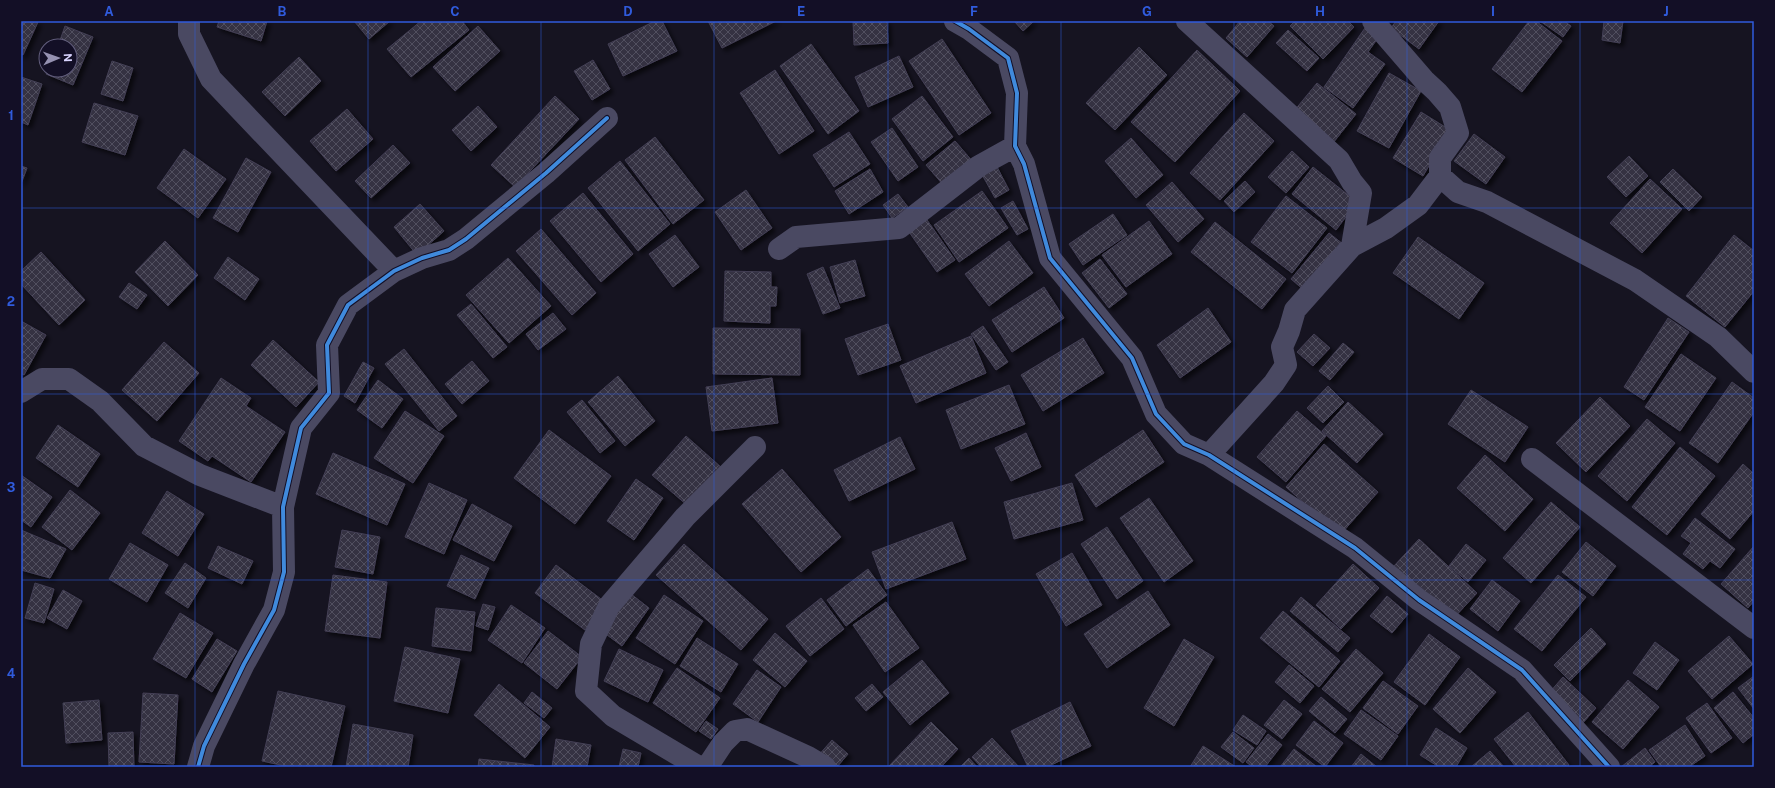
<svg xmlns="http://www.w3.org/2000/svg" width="1775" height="788" font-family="'Public Sans',sans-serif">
<defs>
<pattern id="building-cross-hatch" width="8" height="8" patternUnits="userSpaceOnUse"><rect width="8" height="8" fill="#343243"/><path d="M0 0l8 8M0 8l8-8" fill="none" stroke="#514f5f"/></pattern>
<filter id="shadow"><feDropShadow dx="3.5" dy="3.5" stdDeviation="2" flood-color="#0009"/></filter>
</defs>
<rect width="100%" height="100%" fill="#161421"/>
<path fill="url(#building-cross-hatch)" stroke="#433f54" filter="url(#shadow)" d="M 21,21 L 38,22 L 23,55 L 21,54 Z
M 219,21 L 267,21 L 261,41 L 217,27 Z
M 354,21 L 390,21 L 369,39 Z
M 421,21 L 462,21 L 469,30 L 411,77 L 387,49 Z
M 655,21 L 662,21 L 677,51 L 623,76 L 608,44 Z
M 708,21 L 776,21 L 722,48 Z
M 853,21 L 887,21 L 888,43 L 854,45 Z
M 1014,21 L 1034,21 L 1023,31 Z
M 1240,21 L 1268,21 L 1274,26 L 1247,57 L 1226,38 Z
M 1295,21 L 1348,21 L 1354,27 L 1323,59 L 1290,26 Z
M 1396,21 L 1439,21 L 1419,49 L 1391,28 Z
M 1529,21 L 1536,21 L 1562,41 L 1522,92 L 1492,69 Z
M 1540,21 L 1564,21 L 1571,26 L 1563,37 Z
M 1604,21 L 1623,21 L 1620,43 L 1602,40 Z
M 1367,25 L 1380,35 L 1368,52 L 1385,64 L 1353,108 L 1324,87 Z
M 65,26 L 93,37 L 73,85 L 46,74 L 48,70 L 70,70 L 70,46 L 58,46 Z
M 478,26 L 500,51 L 455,91 L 433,67 Z
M 1288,30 L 1319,58 L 1307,71 L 1276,43 Z
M 942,39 L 991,113 L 959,135 L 909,61 Z
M 811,44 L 859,111 L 828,134 L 780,66 Z
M 1139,47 L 1167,75 L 1115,130 L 1086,103 Z
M 1197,50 L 1240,91 L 1175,162 L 1131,122 Z
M 899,56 L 913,87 L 868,107 L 855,77 Z
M 299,57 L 321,81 L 285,116 L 262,92 Z
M 593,60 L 610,89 L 592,100 L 574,71 Z
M 112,61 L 133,68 L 123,101 L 101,94 Z
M 775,70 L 814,131 L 779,154 L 740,93 Z
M 1389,73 L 1421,91 L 1389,148 L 1357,131 Z
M 21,77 L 42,84 L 28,125 L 21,122 Z
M 1317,83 L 1356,114 L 1333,143 L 1294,111 Z
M 555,96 L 579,119 L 515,187 L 491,165 Z
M 922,96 L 953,137 L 923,161 L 892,119 Z
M 94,103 L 138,116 L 125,155 L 82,142 Z
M 478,106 L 497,127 L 471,151 L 452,130 Z
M 347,109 L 373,139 L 336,171 L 310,141 Z
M 1421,112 L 1450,130 L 1423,176 L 1393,158 Z
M 1244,113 L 1274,141 L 1220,200 L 1190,173 Z
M 892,128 L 918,167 L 898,181 L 871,142 Z
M 849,132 L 870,164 L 834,187 L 813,155 Z
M 1474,134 L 1505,157 L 1486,184 L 1454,161 Z
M 655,137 L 704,200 L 673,224 L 625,160 Z
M 1131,138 L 1163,175 L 1136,198 L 1105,161 Z
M 955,141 L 974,163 L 945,187 L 926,165 Z
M 393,145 L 410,163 L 371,198 L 355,181 Z
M 184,149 L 226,179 L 198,218 L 157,188 Z
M 1292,151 L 1309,167 L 1286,193 L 1268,177 Z
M 1629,156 L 1648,176 L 1626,197 L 1607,177 Z
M 246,158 L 271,172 L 238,232 L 213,218 Z
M 620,161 L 670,224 L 638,251 L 588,188 Z
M 995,163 L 1009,190 L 995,198 L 980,171 Z
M 21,166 L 27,168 L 21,184 Z
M 1313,167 L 1357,202 L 1336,230 L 1292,194 Z
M 870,169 L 883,192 L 849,214 L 835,191 Z
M 1673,169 L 1702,197 L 1689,211 L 1660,182 Z
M 1650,179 L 1682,209 L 1642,253 L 1610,223 Z
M 1245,181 L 1255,192 L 1234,212 L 1224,201 Z
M 1172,182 L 1204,219 L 1178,242 L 1146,205 Z
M 746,190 L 772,228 L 741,250 L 715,212 Z
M 982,191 L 1008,228 L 959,262 L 934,225 Z
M 583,193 L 633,254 L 601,282 L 550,221 Z
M 898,194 L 908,207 L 892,218 L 883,205 Z
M 1286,196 L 1327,228 L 1292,273 L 1251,242 Z
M 1013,201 L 1028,229 L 1017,235 L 1001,208 Z
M 420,204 L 444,231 L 417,255 L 394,227 Z
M 1113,214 L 1127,235 L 1083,265 L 1069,244 Z
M 925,217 L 955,260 L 937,272 L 907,229 Z
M 1149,221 L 1172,254 L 1126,287 L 1102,255 Z
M 1215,222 L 1286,279 L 1262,309 L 1191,252 Z
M 541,229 L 596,293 L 572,315 L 516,251 Z
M 1329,233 L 1343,244 L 1305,291 L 1291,279 Z
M 675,235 L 699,267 L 673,287 L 649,254 Z
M 1734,235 L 1754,251 L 1754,291 L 1725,327 L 1686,296 Z
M 1418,237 L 1484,283 L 1459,319 L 1393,273 Z
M 165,241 L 198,275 L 168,306 L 135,272 Z
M 1009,241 L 1033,273 L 989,306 L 965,274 Z
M 41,252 L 85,300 L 59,325 L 21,284 L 21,271 Z
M 228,257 L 259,279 L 245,300 L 214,278 Z
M 508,258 L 551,306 L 509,343 L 466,295 Z
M 1100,259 L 1127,294 L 1109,308 L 1082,273 Z
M 855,260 L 865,296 L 840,303 L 830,267 Z
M 823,267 L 840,308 L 823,314 L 807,274 Z
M 725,271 L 771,272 L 771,287 L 777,287 L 776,306 L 770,306 L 770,323 L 724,321 Z
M 129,283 L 147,295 L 137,309 L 119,297 Z
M 1044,287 L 1064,318 L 1012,352 L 992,320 Z
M 471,304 L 507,347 L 493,358 L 457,315 Z
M 1208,308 L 1231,342 L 1180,378 L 1157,345 Z
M 553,313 L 566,329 L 538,350 L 526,334 Z
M 1668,318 L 1689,332 L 1644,400 L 1624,387 Z
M 21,321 L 46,335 L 24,375 L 21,373 Z
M 888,324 L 901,360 L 858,375 L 845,339 Z
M 983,326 L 1008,362 L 996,370 L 971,334 Z
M 713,328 L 800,329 L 800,375 L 713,374 Z
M 1314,334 L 1330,348 L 1313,366 L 1297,352 Z
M 971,336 L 986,373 L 916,403 L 900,366 Z
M 1083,338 L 1104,373 L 1043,411 L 1021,375 Z
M 273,340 L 319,382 L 296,407 L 251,365 Z
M 164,342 L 199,373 L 157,421 L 122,390 Z
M 1343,343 L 1354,352 L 1330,380 L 1319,371 Z
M 404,349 L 457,416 L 439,431 L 385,364 Z
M 1681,354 L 1716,378 L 1680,431 L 1645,407 Z
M 472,361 L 489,381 L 462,404 L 445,384 Z
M 363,362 L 374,368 L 355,403 L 344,396 Z
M 618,376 L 655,421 L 625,446 L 588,402 Z
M 221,378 L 251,398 L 246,406 L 285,432 L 251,482 L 212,456 L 208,461 L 179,441 Z
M 772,378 L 778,423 L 712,431 L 706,387 Z
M 378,380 L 403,399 L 382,428 L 357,410 Z
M 1732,382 L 1754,398 L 1754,412 L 1718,463 L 1689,443 Z
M 1009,385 L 1025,424 L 961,449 L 946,410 Z
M 1328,386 L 1344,402 L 1323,423 L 1307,408 Z
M 1471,390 L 1528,427 L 1505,462 L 1448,424 Z
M 1600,397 L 1630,426 L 1586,472 L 1556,443 Z
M 582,400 L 615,441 L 600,453 L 567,412 Z
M 1348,402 L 1383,434 L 1357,463 L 1322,431 Z
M 405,411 L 444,436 L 413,483 L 374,458 Z
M 1297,411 L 1326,436 L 1286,482 L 1257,457 Z
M 1647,419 L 1675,443 L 1627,501 L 1598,476 Z
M 58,425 L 100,454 L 78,487 L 36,458 Z
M 549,430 L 611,476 L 575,524 L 514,478 Z
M 1143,430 L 1164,462 L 1096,507 L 1075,475 Z
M 1026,433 L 1041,467 L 1011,481 L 995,448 Z
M 686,436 L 722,468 L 688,506 L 652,475 Z
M 900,437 L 915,469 L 849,501 L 834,470 Z
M 1324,444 L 1378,492 L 1340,535 L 1286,487 Z
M 1680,447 L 1715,476 L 1667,535 L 1632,507 Z
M 333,453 L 405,484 L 387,525 L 316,494 Z
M 1485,455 L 1533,499 L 1505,531 L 1457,488 Z
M 1743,464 L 1754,474 L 1754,511 L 1730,539 L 1701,514 Z
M 782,469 L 841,537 L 801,572 L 742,504 Z
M 21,475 L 52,497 L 31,527 L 21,520 Z
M 636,479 L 663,498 L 634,540 L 607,521 Z
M 429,483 L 467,500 L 444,554 L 405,537 Z
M 1072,483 L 1083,520 L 1014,539 L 1004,502 Z
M 70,490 L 100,513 L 72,550 L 42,527 Z
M 167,491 L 204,514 L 178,556 L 142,533 Z
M 1149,498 L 1193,561 L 1164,582 L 1120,518 Z
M 1551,502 L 1580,527 L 1531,583 L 1503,558 Z
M 472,504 L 512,526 L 494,561 L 453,540 Z
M 1695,518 L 1735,549 L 1720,568 L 1710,561 L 1703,569 L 1683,554 L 1691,543 L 1681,536 Z
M 952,522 L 966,559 L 886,589 L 872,552 Z
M 1107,527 L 1143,581 L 1117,599 L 1081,544 Z
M 21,530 L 66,549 L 50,578 L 21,570 Z
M 342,530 L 380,537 L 373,574 L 335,567 Z
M 1419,539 L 1477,593 L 1451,621 L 1393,567 Z
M 1586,542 L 1616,566 L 1593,596 L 1562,572 Z
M 130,543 L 168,565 L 147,602 L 109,579 Z
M 684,544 L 768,619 L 741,650 L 656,575 Z
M 1466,544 L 1486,560 L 1468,582 L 1449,566 Z
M 218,546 L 253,561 L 242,584 L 208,568 Z
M 1754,546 L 1754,601 L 1748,608 L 1721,584 Z
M 1072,553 L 1102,605 L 1066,626 L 1036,574 Z
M 461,555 L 489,568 L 475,599 L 447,586 Z
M 185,563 L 206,578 L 188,608 L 165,593 Z
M 1353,564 L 1379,588 L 1341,629 L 1316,605 Z
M 556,565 L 605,602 L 585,630 L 535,593 Z
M 868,569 L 887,595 L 846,626 L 827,600 Z
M 333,575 L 387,582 L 380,638 L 325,631 Z
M 1558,575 L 1586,597 L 1542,651 L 1514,629 Z
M 1492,580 L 1520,601 L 1498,631 L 1470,609 Z
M 35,583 L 54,589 L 44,623 L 25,618 Z
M 63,590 L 82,601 L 67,629 L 47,618 Z
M 1148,591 L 1170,625 L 1107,668 L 1084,634 Z
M 631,594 L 649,608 L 622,646 L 603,632 Z
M 664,595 L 703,621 L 675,664 L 636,638 Z
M 1387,596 L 1408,614 L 1392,633 L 1370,616 Z
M 1301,597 L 1350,638 L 1338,652 L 1290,611 Z
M 821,598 L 844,629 L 810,656 L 786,626 Z
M 886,602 L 919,648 L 885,672 L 853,625 Z
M 483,604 L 495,607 L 488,630 L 476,626 Z
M 511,605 L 545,628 L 522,663 L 488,640 Z
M 436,608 L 475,612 L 471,651 L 432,646 Z
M 1283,611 L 1340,661 L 1319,687 L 1260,638 Z
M 180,613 L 213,633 L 186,678 L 153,659 Z
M 1591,628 L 1606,644 L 1570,681 L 1554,665 Z
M 548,631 L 582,657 L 557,689 L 524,663 Z
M 775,633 L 807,661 L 785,687 L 753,660 Z
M 1429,634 L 1460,657 L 1425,705 L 1394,682 Z
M 1729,636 L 1753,664 L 1712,699 L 1688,671 Z
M 697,638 L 738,664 L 721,692 L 680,666 Z
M 217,639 L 237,651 L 212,692 L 192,679 Z
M 1184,639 L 1214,657 L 1174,726 L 1144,708 Z
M 1655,642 L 1679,660 L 1657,690 L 1633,673 Z
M 405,647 L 460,659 L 448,713 L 394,701 Z
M 619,649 L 663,670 L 648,702 L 604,681 Z
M 1356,649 L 1383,673 L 1350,712 L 1322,689 Z
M 922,660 L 949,693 L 910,725 L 883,692 Z
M 1289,665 L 1314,686 L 1300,703 L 1275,682 Z
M 677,668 L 720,698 L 696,732 L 653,703 Z
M 1468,668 L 1496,692 L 1460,733 L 1433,709 Z
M 757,670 L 781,687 L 758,722 L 733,704 Z
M 1754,676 L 1754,709 L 1738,688 Z
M 1563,677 L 1596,708 L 1582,724 L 1549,693 Z
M 1628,680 L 1659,707 L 1623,749 L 1592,722 Z
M 1383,681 L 1418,706 L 1398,734 L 1363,708 Z
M 499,684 L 550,727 L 525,758 L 474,715 Z
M 872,684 L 883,697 L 866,711 L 855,698 Z
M 278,691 L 345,706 L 331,767 L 290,767 L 262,761 Z
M 532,692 L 552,708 L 544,718 L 524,703 Z
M 1733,692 L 1754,718 L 1754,734 L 1743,743 L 1714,708 Z
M 143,693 L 178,695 L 174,764 L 139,762 Z
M 1321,697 L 1347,719 L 1335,733 L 1309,711 Z
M 99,700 L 102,740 L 66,743 L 63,703 Z
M 1284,700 L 1302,714 L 1282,739 L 1264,725 Z
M 1070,702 L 1091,746 L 1047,767 L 1028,767 L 1011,731 Z
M 1707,703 L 1732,738 L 1711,753 L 1686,718 Z
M 1361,710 L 1398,736 L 1381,760 L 1344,734 Z
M 1528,712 L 1569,765 L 1567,767 L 1516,767 L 1494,739 Z
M 1243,715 L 1266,731 L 1257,745 L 1233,730 Z
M 706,721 L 718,729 L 711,739 L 699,731 Z
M 1314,721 L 1343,743 L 1325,767 L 1296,745 Z
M 931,722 L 958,749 L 941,767 L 888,767 Z
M 353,724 L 413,735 L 408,767 L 346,767 Z
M 1685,725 L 1705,756 L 1689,767 L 1661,767 L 1649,750 Z
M 1436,728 L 1467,748 L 1456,767 L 1439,767 L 1420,755 Z
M 133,732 L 134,767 L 109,767 L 108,733 Z
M 1233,732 L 1254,748 L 1243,763 L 1221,747 Z
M 1268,734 L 1282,745 L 1265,767 L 1253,767 L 1246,762 Z
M 992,738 L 1019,767 L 981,767 L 972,757 Z
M 556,739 L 591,745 L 587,767 L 552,767 Z
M 832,740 L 848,754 L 837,767 L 828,767 L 817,757 Z
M 1203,746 L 1236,767 L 1190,767 Z
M 1645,748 L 1655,762 L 1649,767 L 1621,767 Z
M 623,749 L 641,753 L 638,767 L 619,767 Z
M 1294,749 L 1317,767 L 1280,767 Z
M 1490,751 L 1504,767 L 1471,767 Z
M 1361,754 L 1377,767 L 1351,767 Z
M 969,758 L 977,767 L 960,767 Z
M 479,759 L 534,765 L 534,767 L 478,767 Z"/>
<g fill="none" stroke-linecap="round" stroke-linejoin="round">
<path stroke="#4a4962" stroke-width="22" d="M 189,21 L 189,34 L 211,79 L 394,271
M 955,21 L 969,29 L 1008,58 L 1017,93 L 1015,146 L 1024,164 L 1050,258 L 1132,358 L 1156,414 L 1184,444 L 1209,455 L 1355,548 L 1419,600 L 1522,670 L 1609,767
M 1187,21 L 1339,160 L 1352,182 L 1361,193 L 1352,246
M 1440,176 L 1458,192 L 1487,202 L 1635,280 L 1718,337 L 1754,372
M 779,249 L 796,237 L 899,228 L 979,166 L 1015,146
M 21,392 L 42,379 L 69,379 L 100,401 L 144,446 L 200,475 L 283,507
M 1209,455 L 1274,383 L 1286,365 L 1282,347 L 1289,331 L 1295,310 L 1352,246 L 1386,228 L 1418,205 L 1440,176 L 1440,158 L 1458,133 L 1450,107 L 1437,92 L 1424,80 L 1373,21
M 1532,459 L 1754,628
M 198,767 L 204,746 L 244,664 L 274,610 L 284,572 L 283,507 L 301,428 L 329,393 L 327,345 L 348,305 L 394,271 L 422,258 L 449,250 L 466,239 L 546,173 L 607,118
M 699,767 L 613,716 L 586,691 L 591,644 L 609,606 L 685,517 L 755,447
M 707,767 L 723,743 L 735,731 L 747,729 L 808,757 L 825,767"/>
<g stroke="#130f26" stroke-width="6">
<path id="cycleway" d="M 955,21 L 969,29 L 1008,58 L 1017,93 L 1015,146 L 1024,164 L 1050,258 L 1132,358 L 1156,414 L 1184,444 L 1209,455 L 1355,548 L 1419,600 L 1522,670 L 1609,767
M 198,767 L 204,746 L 244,664 L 274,610 L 284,572 L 283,507 L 301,428 L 329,393 L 327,345 L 348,305 L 394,271 L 422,258 L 449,250 L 466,239 L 546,173 L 607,118"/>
</g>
<use href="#cycleway" stroke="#408adc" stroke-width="4"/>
</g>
<path fill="none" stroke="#305bdc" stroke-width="1" stroke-opacity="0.55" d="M 195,21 L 195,767M 368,21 L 368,767M 541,21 L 541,767M 714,21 L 714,767M 888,21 L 888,767M 1061,21 L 1061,767M 1234,21 L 1234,767M 1407,21 L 1407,767M 1580,21 L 1580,767M 21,208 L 1754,208M 21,394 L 1754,394M 21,580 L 1754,580"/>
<rect width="1775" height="788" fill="none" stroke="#130f26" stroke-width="44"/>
<g transform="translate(58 58) rotate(88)"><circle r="19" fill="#130f26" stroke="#625e7d"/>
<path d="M0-3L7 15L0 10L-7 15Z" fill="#9591b1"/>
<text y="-6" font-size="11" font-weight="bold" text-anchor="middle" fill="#d9d4ff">N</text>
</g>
<rect x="22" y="22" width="1731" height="744" fill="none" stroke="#305bdc" stroke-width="1.5"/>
<g font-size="13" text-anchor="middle" font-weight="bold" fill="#305bdc">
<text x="109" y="16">A</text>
<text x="282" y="16">B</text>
<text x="455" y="16">C</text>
<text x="628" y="16">D</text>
<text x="801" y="16">E</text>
<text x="974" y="16">F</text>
<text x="1147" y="16">G</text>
<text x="1320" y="16">H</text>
<text x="1493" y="16">I</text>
<text x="1666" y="16">J</text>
<text x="11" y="120">1</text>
<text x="11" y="306">2</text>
<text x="11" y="492">3</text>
<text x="11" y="678">4</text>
</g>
</svg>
